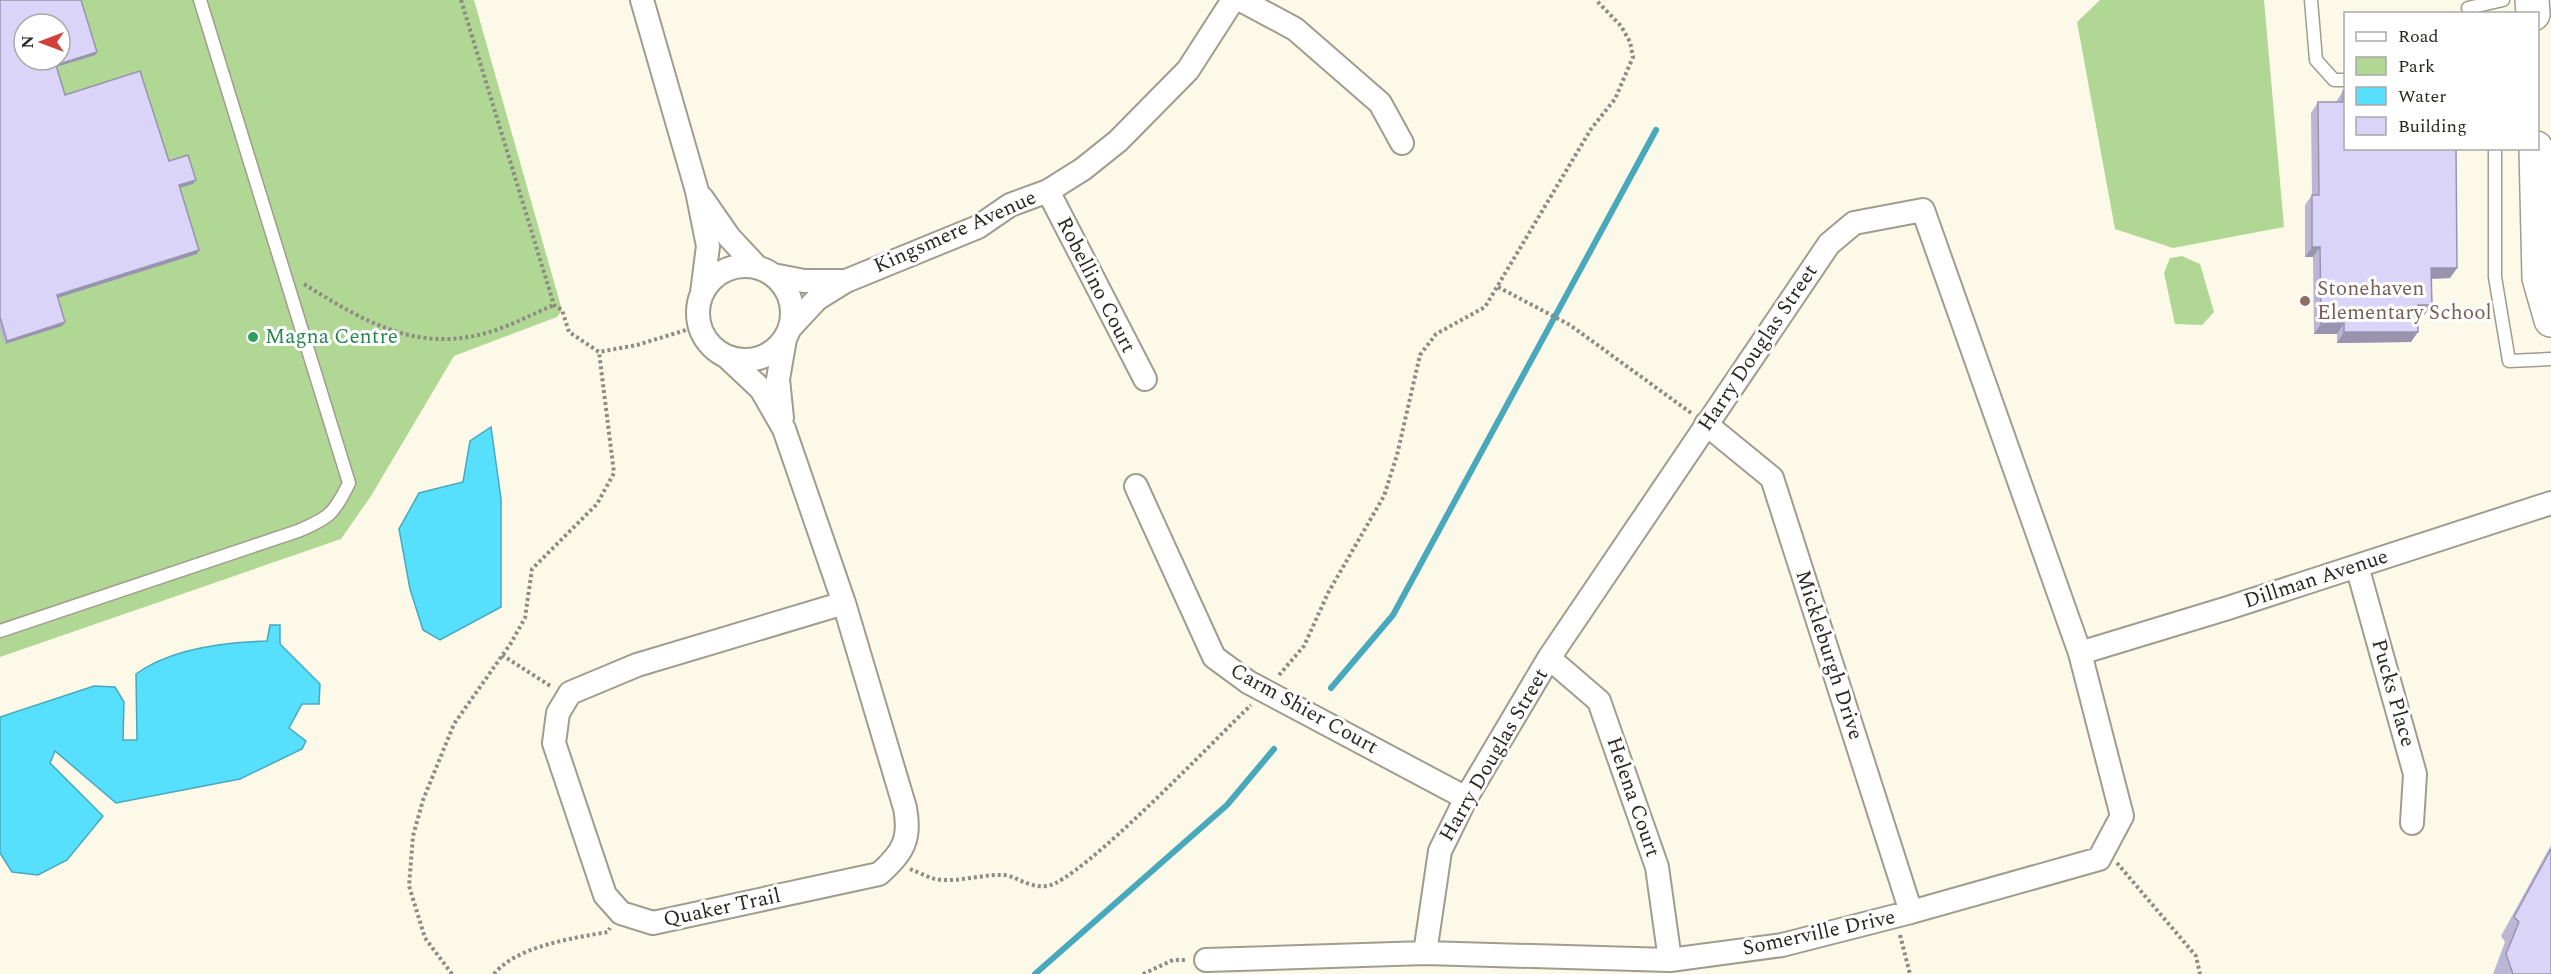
<svg xmlns="http://www.w3.org/2000/svg" width="2551" height="974" font-family="Spectral,serif">
<rect width="100%" height="100%" fill="#fcf9e9"/>
<path fill="#b0d794" fill-rule="evenodd" d="M 0,0 L 474,0 L 562,310 L 557,317 L 454,356 L 371,496 L 341,539 L 0,657 ZM 24,24 L 60,24 L 60,60 L 24,60 Z
M 2100,0 L 2264,0 L 2284,227 L 2173,248 L 2115,229 L 2077,22 Z
M 2182,256 L 2200,264 L 2214,312 L 2202,325 L 2175,324 L 2164,273 L 2170,258 Z"/>
<path fill="#56e0fe" stroke="#48a8bc" stroke-width="1.5" d="M 491,427 L 501,499 L 501,607 L 440,640 L 423,630 L 410,589 L 399,529 L 419,493 L 463,482 L 470,441 Z
M 270,625 L 280,625 L 280,644 L 320,684 L 319,704 L 302,704 L 289,728 L 306,741 L 302,749 L 240,779 L 116,803 L 55,751 L 50,763 L 103,816 L 67,860 L 38,875 L 12,872 L 0,853 L 0,717 L 94,686 L 115,687 L 124,702 L 123,740 L 137,740 L 136,674 C 170,649 225,642 267,641 Z"/>
<g fill="none" stroke-linecap="round" stroke-linejoin="round">
<path stroke="#48a8bc" stroke-width="6" d="M 1331,688 L 1393,615 L 1656,130
M 1035,974 L 1227,805 L 1274,749"/>
<g stroke="#a09d8e" stroke-width="15">
<path id="lane" d="M 2311,0 L 2316,60 L 2334,80 L 2346,80
M 2468,8 L 2503,0
M 2495,148 L 2495,277 L 2509,361 L 2551,359
M 0,631 L 298,531 C 329,518 334,514 349,483 L 200,0"/>
</g>
<g stroke="#a09d8e" stroke-width="26">
<path id="street" d="M 642,0 L 697,191 L 708,246 L 702,293
M 1241,0 L 1295,29 L 1380,103 L 1402,143
M 1048,191 L 1145,379
M 702,198 L 729,237 L 757,267
M698 313a47 47 0 1 1 94 0a47 47 0 1 1-94 0Z
M 773,275 L 804,281 L 845,281
M 790,328 L 817,299 L 846,281 L 978,227 L 1010,205 L 1048,191 L 1083,169 L 1118,141 L 1188,70 L 1233,0
M 728,358 L 761,389 L 784,429 L 844,603 L 905,808 C 911,839 903,853 879,874 L 653,923 L 621,913 L 605,895 L 554,743 L 558,713 L 570,693 L 637,665 L 844,603
M 782,418 L 778,379 L 785,339
M 1706,424 L 1772,478 L 1911,912
M 1136,486 L 1214,657 L 1248,682 L 1466,798
M 2357,566 L 2415,774 L 2412,823
M 2080,653 L 2228,608 L 2551,503
M 1549,658 L 1599,701 L 1657,867 L 1670,960
M 1206,960 L 1425,953 L 1670,960 L 1782,945 L 1911,912 L 2099,859 L 2122,816 L 2080,653 L 1923,210 L 1854,223 L 1829,244 L 1549,658 L 1466,798 L 1440,851 L 1425,953"/>
</g>
<g stroke="#a09d8e" stroke-width="36">
<path id="secondary" d="M 2532,0 L 2533,14
M 2536,148 L 2539,278 L 2551,320"/>
</g>
<path stroke="#8e8c82" stroke-width="4" stroke-dasharray="3 3" stroke-linecap="butt" d="M 461,0 L 554,305 L 562,310 L 569,332 L 599,352 L 637,345 L 699,326
M 304,284 C 362,320 415,353 486,333 C 509,327 532,314 554,305
M 1498,287 L 1570,325 L 1691,413
M 502,655 L 552,687
M 1279,675 L 1304,646 L 1328,593 L 1384,496 L 1397,455 L 1420,355 L 1436,334 L 1485,307 L 1591,129 L 1615,99 L 1633,57 L 1630,42 L 1621,26 L 1596,0
M 2117,863 L 2196,956 L 2200,974
M 910,869 C 918,872 927,877 935,879 C 958,883 981,874 1004,875 C 1017,876 1027,888 1047,886 C 1081,881 1218,736 1251,705
M 1900,935 L 1910,974
M 452,974 L 425,938 L 409,886 L 413,836 L 423,800 L 454,724 L 511,643 L 525,618 L 532,569 L 597,504 L 614,473 L 599,352
M 494,974 C 517,946 573,938 608,932 L 610,928
M 1143,974 L 1173,960 L 1186,960"/>
<use href="#lane" stroke="#fff" stroke-width="12"/>
<use href="#street" stroke="#fff" stroke-width="22"/>
<use href="#secondary" stroke="#fff" stroke-width="33"/>
</g>
<path fill="#bbb6d5" d="M 0,0 L 97,52 L 95,55 L 56,67 L 65,95 L 169,161 L 196,180 L 193,184 L 179,188 L 197,254 L 57,298 L 62,326 L 5,344 L 0,329 Z
M 2343,91 L 2457,268 L 2450,278 L 2431,279 L 2432,305 L 2424,315 L 2418,315 L 2411,342 L 2337,343 L 2337,334 L 2314,334 L 2313,257 L 2305,257 L 2305,205 L 2312,195 L 2311,113 L 2318,102 L 2336,102 Z
M 2551,845 L 2551,974 L 2493,974 L 2505,942 L 2501,936 Z"/>
<path fill="#9994ae" d="M 97,52 L 95,55 L 53,68 L 56,65 Z
M 196,180 L 193,184 L 176,189 L 179,185 Z
M 2312,247 L 2320,247 L 2313,257 L 2305,257 Z
M 199,250 L 197,254 L 54,299 L 57,295 Z
M 2431,268 L 2457,268 L 2450,278 L 2424,279 Z
M 2418,305 L 2432,305 L 2424,315 L 2411,315 Z
M 65,322 L 62,326 L 5,344 L 7,341 Z
M 2344,323 L 2337,334 L 2314,334 L 2321,324 Z
M 2344,332 L 2418,332 L 2411,342 L 2337,343 Z"/>
<path fill="#dad4f8" stroke="#9994ae" stroke-width="1.5" fill-rule="evenodd" d="M 0,0 L 81,0 L 97,52 L 56,65 L 65,95 L 140,71 L 169,161 L 188,155 L 196,180 L 179,185 L 199,250 L 57,295 L 65,322 L 7,341 L 0,317 ZM 24,24 L 60,24 L 60,60 L 24,60 Z
M 2343,91 L 2346,91 L 2346,148 L 2456,148 L 2457,268 L 2431,268 L 2432,305 L 2418,305 L 2418,332 L 2344,332 L 2344,323 L 2321,324 L 2320,247 L 2312,247 L 2312,195 L 2319,195 L 2318,102 L 2343,102 Z
M 2551,849 L 2551,974 L 2513,974 L 2506,954 L 2519,922 L 2514,917 Z"/>
<circle fill="#8d6e63" stroke="#fff" stroke-width="2" cx="2305" cy="301" r="6"/>
<circle fill="#2e9e5b" stroke="#fff" stroke-width="2" cx="253" cy="337" r="6"/>
<g text-anchor="middle" dominant-baseline="central" stroke-width="6" stroke-linejoin="round" paint-order="stroke">
<g font-size="21" fill="#282721" stroke="#fff">
<text transform="translate(955 232) rotate(-24)">Kingsmere Avenue</text>
<text transform="translate(1096 285) rotate(63)">Robellino Court</text>
<text transform="translate(1758 348) rotate(-56)">Harry Douglas Street</text>
<text transform="translate(2316 579) rotate(-18)">Dillman Avenue</text>
<text transform="translate(1829 655) rotate(72)">Mickleburgh Drive</text>
<text transform="translate(2393 693) rotate(74)">Pucks Place</text>
<text transform="translate(1304 709) rotate(29)">Carm Shier Court</text>
<text transform="translate(1494 755) rotate(-60)">Harry Douglas Street</text>
<text transform="translate(1633 797) rotate(71)">Helena Court</text>
<text transform="translate(722 908) rotate(-12)">Quaker Trail</text>
<text transform="translate(1819 933) rotate(-12)">Somerville Drive</text>
</g>
<g font-size="21" fill="#785e54" stroke="#fff" text-anchor="start">
<text x="2317" y="289">Stonehaven<tspan x="2317" dy="24">Elementary School</tspan></text>
</g>
<g font-size="21" fill="#27864d" stroke="#fff" text-anchor="start">
<text x="265" y="337">Magna Centre</text>
</g>
</g>
<rect x="2344" y="12" width="195" height="138" fill="#ffffff" stroke="#a9a9a6" stroke-width="1.5"/>
<rect x="2356" y="32" width="30" height="9" fill="#ffffff" stroke="#a9a9a6" stroke-width="1.5"/>
<text x="2398" y="42" font-size="18" fill="#282721">Road</text>
<rect x="2356" y="57" width="30" height="18" fill="#b0d794" stroke="#a9a9a6" stroke-width="1.5"/>
<text x="2398" y="72" font-size="18" fill="#282721">Park</text>
<rect x="2356" y="87" width="30" height="18" fill="#56e0fe" stroke="#a9a9a6" stroke-width="1.5"/>
<text x="2398" y="102" font-size="18" fill="#282721">Water</text>
<rect x="2356" y="117" width="30" height="18" fill="#dad4f8" stroke="#a9a9a6" stroke-width="1.5"/>
<text x="2398" y="132" font-size="18" fill="#282721">Building</text>
<g transform="translate(42 42) rotate(270)"><circle r="28" fill="#ffffff" stroke="#a9a9a6" stroke-width="1.5"/>
<path d="M0-4.5L10 22L0 15L-10 22Z" fill="#d0413c"/>
<text y="-9" font-size="16" font-weight="bold" text-anchor="middle" fill="#282721">N</text>
</g>
</svg>
